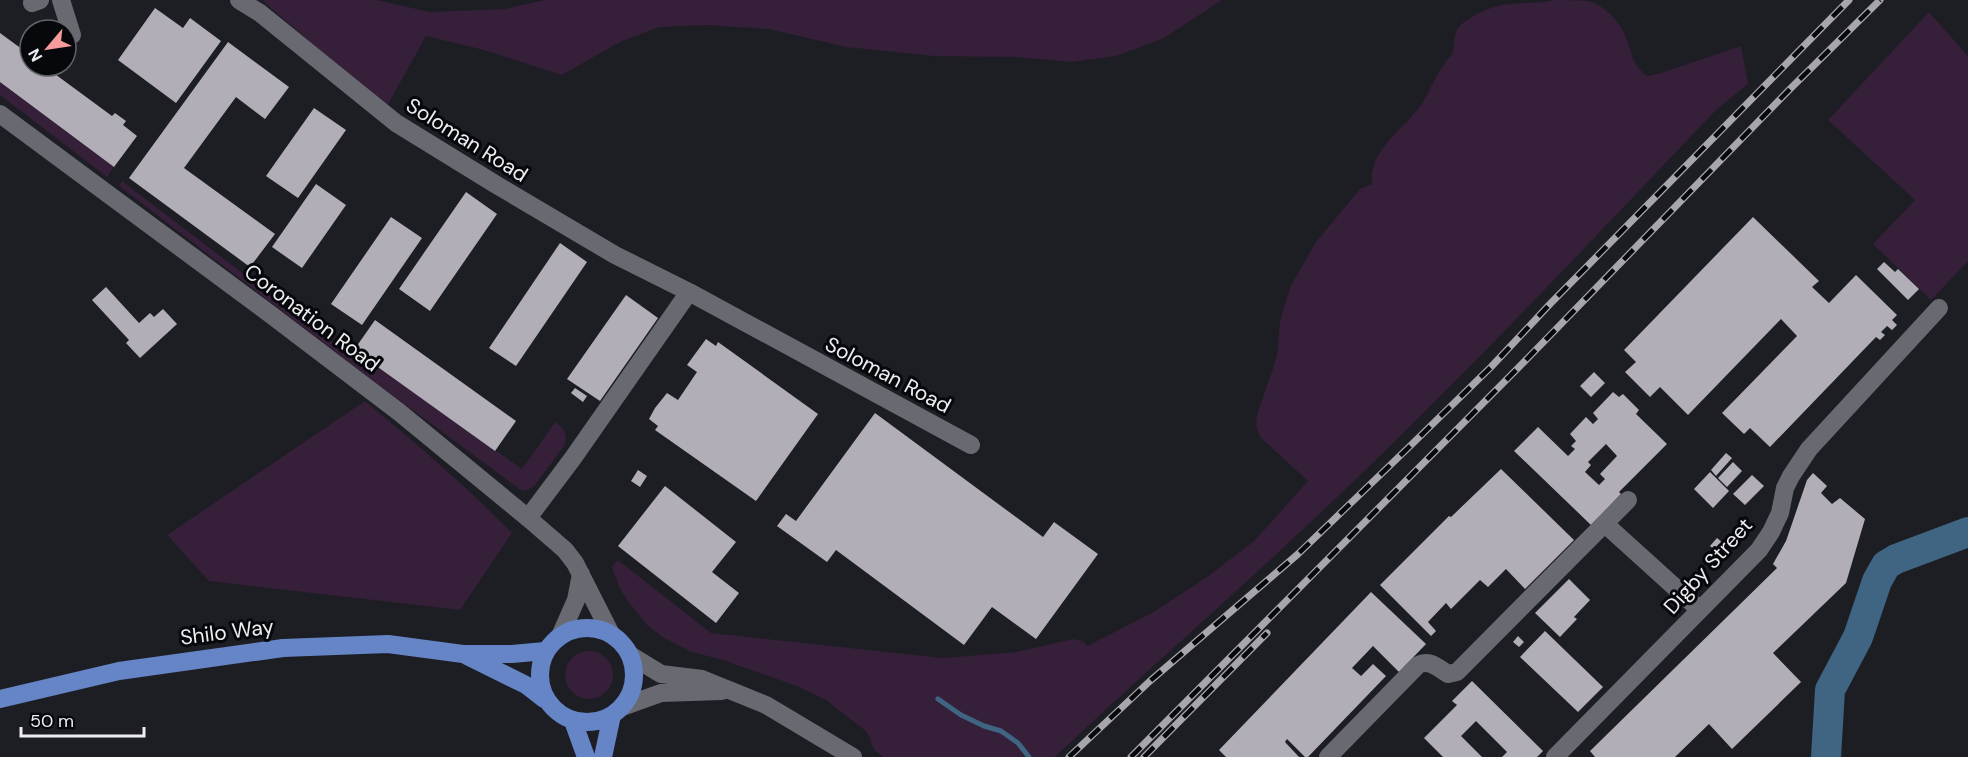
<svg xmlns="http://www.w3.org/2000/svg" width="1968" height="757" font-family="'DM Sans',sans-serif">
<rect width="100%" height="100%" fill="#1d1d24"/>
<path fill="#351f39" d="M 262,0 L 377,0 L 430,12 L 504,9 L 545,0 L 1222,0 L 1164,38 L 1116,56 L 1072,62 L 1016,57 L 933,56 L 846,47 L 769,29 L 707,25 L 659,27 L 620,42 L 562,75 L 484,50 L 426,36 L 386,108 Z
M 1555,0 C 1566,0 1578,0 1588,1 C 1605,5 1622,24 1627,40 C 1633,56 1632,64 1647,76 L 1661,73 L 1741,46 L 1748,84 L 1716,110 C 1579,254 1443,399 1298,534 C 1218,609 1135,681 1055,757 L 884,757 L 874,750 L 867,732 L 826,700 L 799,687 L 723,660 L 692,652 L 664,638 L 647,625 L 627,600 L 619,587 L 612,567 L 618,560 L 711,633 L 943,658 L 1016,652 L 1073,639 L 1083,641 L 1087,646 L 1152,613 L 1207,577 L 1254,541 L 1308,481 L 1261,438 L 1256,427 L 1257,414 L 1272,372 L 1277,355 L 1280,321 L 1291,285 L 1316,242 L 1360,189 L 1372,184 C 1368,150 1403,130 1421,105 C 1430,92 1435,75 1446,62 C 1448,59 1452,55 1453,51 C 1456,40 1452,31 1464,22 C 1477,13 1493,5 1510,4 C 1525,2 1540,4 1555,0 Z
M 1929,12 L 1968,56 L 1968,261 L 1931,300 L 1873,244 L 1915,200 L 1828,120 Z
M 0,82 L 114,167 L 107,177 L 0,95 Z
M 122,181 L 347,353 L 354,350 L 522,469 L 555,422 C 564,428 569,436 564,446 L 535,485 L 529,489 L 522,491 L 376,383 L 119,186 Z
M 365,401 C 416,443 466,486 512,533 L 460,610 L 209,581 L 167,535 Z
M565 675a24 24 0 1 1 48 0a24 24 0 1 1-48 0Z"/>
<g fill="none" stroke-linecap="round" stroke-linejoin="round">
<path stroke="#3f6582" stroke-width="5" d="M 938,699 L 961,715 L 984,726 L 1001,731 L 1018,743 L 1029,757"/>
<path stroke="#3f6582" stroke-width="30" d="M 1826,757 L 1830,690 L 1858,637 L 1877,581 L 1886,565 L 1896,559 L 1968,532"/>
</g>
<path fill="#b1aeb7" fill-rule="evenodd" d="M 155,8 L 183,28 L 190,18 L 221,41 L 176,103 L 118,60 Z
M 0,33 L 30,55 L 30,66 L 44,66 L 112,116 L 115,113 L 126,121 L 123,125 L 137,136 L 114,167 L 0,82 Z
M 228,42 L 289,87 L 265,119 L 236,97 L 184,168 L 275,234 L 250,267 L 129,178 Z
M 314,108 L 346,130 L 298,198 L 266,176 Z
M 316,184 L 346,205 L 302,268 L 272,247 Z
M 466,192 L 497,214 L 430,311 L 399,289 Z
M 391,217 L 422,238 L 362,325 L 331,304 Z
M 1753,217 L 1819,281 L 1812,287 L 1829,303 L 1856,275 L 1897,315 L 1892,320 L 1897,325 L 1892,330 L 1887,326 L 1881,332 L 1885,335 L 1880,340 L 1876,337 L 1770,447 L 1750,428 L 1744,434 L 1722,413 L 1797,336 L 1781,319 L 1688,415 L 1660,387 L 1650,397 L 1625,372 L 1636,362 L 1624,350 Z
M 560,243 L 587,262 L 516,366 L 489,348 Z
M 1884,262 L 1895,272 L 1898,269 L 1919,289 L 1908,300 L 1877,269 Z
M 106,287 L 139,323 L 150,313 L 154,317 L 163,309 L 177,324 L 140,358 L 126,343 L 129,340 L 92,300 Z
M 626,295 L 658,318 L 600,401 L 567,379 Z
M 375,320 L 516,421 L 495,451 L 354,350 Z
M 706,339 L 716,346 L 718,342 L 818,414 L 756,501 L 655,430 L 658,426 L 649,419 L 655,408 L 667,393 L 678,400 L 697,372 L 687,365 Z
M 1594,372 L 1605,383 L 1591,397 L 1580,386 Z
M 575,388 L 587,396 L 583,402 L 571,393 Z
M 1613,392 L 1619,397 L 1623,394 L 1639,410 L 1636,414 L 1667,444 L 1619,492 L 1621,494 L 1591,525 L 1514,451 L 1538,427 L 1568,456 L 1575,449 L 1571,446 L 1576,441 L 1570,434 L 1586,417 L 1593,424 L 1598,419 L 1593,413 ZM 1606,444 L 1617,456 L 1600,474 L 1605,479 L 1599,485 L 1585,472 L 1591,465 L 1588,462 Z
M 875,413 L 1043,537 L 1054,522 L 1098,554 L 1036,639 L 992,607 L 964,645 L 836,550 L 827,562 L 777,526 L 786,514 L 796,521 Z
M 1726,453 L 1732,458 L 1716,476 L 1711,470 Z
M 1733,462 L 1742,471 L 1727,487 L 1718,478 Z
M 1501,469 L 1574,540 L 1525,589 L 1506,569 L 1488,587 L 1480,580 L 1451,609 L 1446,603 L 1428,622 L 1436,631 L 1431,636 L 1380,585 L 1449,516 L 1451,517 Z
M 638,470 L 647,476 L 640,487 L 631,481 Z
M 1710,472 L 1729,491 L 1713,508 L 1694,489 Z
M 1813,473 L 1827,486 L 1821,493 L 1832,504 L 1840,498 L 1865,519 L 1846,583 L 1773,653 L 1801,682 L 1732,749 L 1709,724 L 1675,757 L 1595,757 L 1590,751 L 1777,568 L 1773,564 L 1786,541 L 1807,480 Z
M 1752,475 L 1764,486 L 1745,505 L 1733,494 Z
M 665,486 L 736,542 L 712,572 L 739,593 L 716,623 L 618,546 Z
M 1717,538 L 1723,543 L 1716,551 L 1710,546 Z
M 1569,579 L 1590,600 L 1574,617 L 1577,619 L 1560,637 L 1535,613 Z
M 1371,592 L 1426,644 L 1399,672 L 1373,646 L 1352,668 L 1361,676 L 1373,664 L 1386,676 L 1308,757 L 1305,757 L 1287,739 L 1285,742 L 1299,757 L 1226,757 L 1219,750 Z
M 1545,631 L 1603,687 L 1578,712 L 1520,657 Z
M 1518,636 L 1524,642 L 1519,647 L 1513,642 Z
M 1472,681 L 1543,751 L 1537,757 L 1502,757 L 1507,752 L 1476,721 L 1461,736 L 1482,757 L 1443,757 L 1424,738 L 1457,705 L 1452,701 Z"/>
<g fill="none" stroke-linecap="round" stroke-linejoin="round">
<path stroke="#696972" stroke-width="18" d="M 61,0 L 72,35
M 239,0 L 260,13 L 396,123 L 495,184 L 615,255 L 689,292 L 971,445
M 32,3 L 40,0
M 528,518 L 573,458 L 689,292
M 1605,524 L 1700,610
M 1328,757 L 1418,665 C 1430,659 1438,668 1448,674 L 1457,672 L 1628,500
M 1555,757 L 1759,550 L 1771,532 L 1780,513 L 1785,488 L 1791,476 L 1809,449 L 1939,308"/>
<path stroke="#696972" stroke-width="18" d="M 0,114 L 270,314 L 399,412 L 528,518 L 565,550 L 575,563 L 611,634
M 561,634 L 576,600 L 581,574
M 630,655 L 661,674 L 702,679 L 766,705 L 853,757
M 622,707 L 661,693 L 722,691"/>
<path stroke="#6585c6" stroke-width="18" d="M540 675a47 47 0 1 1 94 0a47 47 0 1 1-94 0Z
M 467,656 L 526,685 L 544,699
M 0,699 L 119,671 L 283,648 L 388,644 L 463,654 L 512,654 L 545,651
M 573,721 L 586,757
M 603,757 L 612,715"/>
<g stroke="#a6a6ac" stroke-width="7">
<path id="rail" d="M 1069,757 L 1150,681 L 1298,554 L 1408,448 L 1491,367 L 1550,304 L 1849,0
M 1131,757 L 1520,366 L 1791,88 L 1880,0
M 1144,757 L 1267,633"/>
</g>
<use href="#rail" stroke="#07080b" stroke-width="4.5" stroke-dasharray="14" stroke-linecap="butt"/>
</g>
<g text-anchor="middle" dominant-baseline="central" stroke-width="6" stroke-linejoin="round" paint-order="stroke">
<g font-size="21" fill="#ededf2" stroke="#07080b">
<text transform="translate(467 140) rotate(32)">Soloman Road</text>
<text transform="translate(312 318) rotate(37)">Coronation Road</text>
<text transform="translate(888 375) rotate(28)">Soloman Road</text>
<text transform="translate(1708 566) rotate(-48)">Digby Street</text>
<text transform="translate(227 632) rotate(-7)">Shilo Way</text>
</g>
</g>
<g transform="translate(48 48) rotate(241)"><circle r="28" fill="#07080b" stroke="#636467" stroke-width="1.5"/>
<path d="M0-4.5L10 22L0 15L-10 22Z" fill="#f59b9c"/>
<text y="-9" font-size="16" font-weight="bold" text-anchor="middle" fill="#ededf2">N</text>
</g>
<path d="M21 727v9h123v-9" fill="none" stroke="#ededf2" stroke-width="3"/>
<text x="30" y="727" font-size="18" fill="#ededf2" stroke="#07080b" stroke-width="4.5" paint-order="stroke">50 m</text>
</svg>
